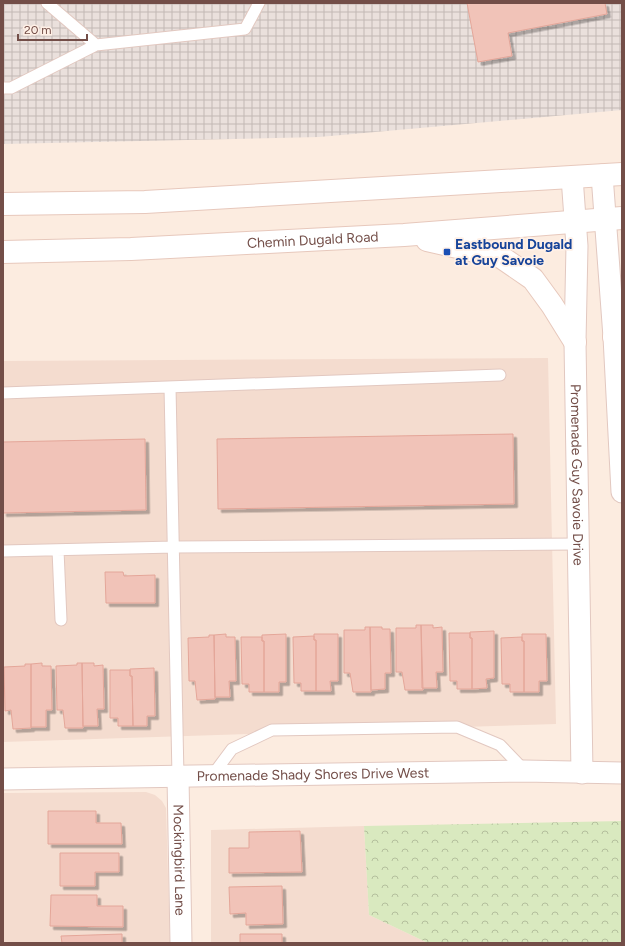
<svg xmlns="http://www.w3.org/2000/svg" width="625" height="946" font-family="Figtree,sans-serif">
<defs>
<pattern id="industrial-grid" width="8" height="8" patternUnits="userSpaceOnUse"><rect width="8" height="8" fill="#eae0dc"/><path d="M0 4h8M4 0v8" fill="none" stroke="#c2b8b4"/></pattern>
<pattern id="park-crowns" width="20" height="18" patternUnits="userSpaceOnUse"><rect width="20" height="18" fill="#d9e9bf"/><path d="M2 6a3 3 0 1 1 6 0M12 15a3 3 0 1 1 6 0" fill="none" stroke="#b4bf9d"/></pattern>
<filter id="shadow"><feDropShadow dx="3.5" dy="3.5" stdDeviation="0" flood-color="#0004"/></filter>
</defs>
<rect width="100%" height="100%" fill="#fcece0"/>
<path fill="#f4dccf" d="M 548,358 L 556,724 L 3,742 L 3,361 Z
M 146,792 L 155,795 L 162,801 L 166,808 L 170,943 L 3,943 L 3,793 Z
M 364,826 L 369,915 L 428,943 L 211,943 L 211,830 Z"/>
<path fill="url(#industrial-grid)" d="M 3,3 L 622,3 L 622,110 L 319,137 L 3,144 Z"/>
<path fill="url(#park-crowns)" d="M 622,821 L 622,943 L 428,943 L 369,915 L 364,826 Z"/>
<path fill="#f1c3b8" stroke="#e4a699" filter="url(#shadow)" d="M 467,3 L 605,3 L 607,14 L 508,33 L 512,56 L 478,62 Z
M 513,434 L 514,504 L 218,509 L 217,439 Z
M 145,439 L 146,510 L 3,513 L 3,442 Z
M 105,572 L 123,572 L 124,576 L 155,575 L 155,603 L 106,603 Z
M 416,625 L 421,625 L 423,690 L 405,690 L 402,672 L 396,672 L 396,628 L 416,628 Z
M 421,625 L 433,625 L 433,628 L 442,627 L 443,672 L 436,672 L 437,688 L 422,688 Z
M 365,627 L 370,627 L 371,692 L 353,692 L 350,673 L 344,673 L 344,630 L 365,630 Z
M 370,627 L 382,627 L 382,629 L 390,629 L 391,673 L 385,673 L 385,689 L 371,690 Z
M 494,631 L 494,678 L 486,679 L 487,688 L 472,689 L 472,638 L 470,638 L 470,632 Z
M 449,633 L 470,633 L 470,638 L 472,638 L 472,689 L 457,689 L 457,681 L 450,681 Z
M 226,634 L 226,637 L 235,637 L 236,681 L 229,681 L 230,697 L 215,697 L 214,635 Z
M 286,634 L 286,682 L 279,682 L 279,692 L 264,692 L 264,641 L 262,641 L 262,635 Z
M 314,634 L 338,634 L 338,681 L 330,681 L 331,691 L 316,691 L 316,640 L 314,640 Z
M 522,634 L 546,634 L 547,681 L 539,681 L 539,692 L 524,692 L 524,641 L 522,641 Z
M 209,635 L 214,635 L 215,699 L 197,700 L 195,681 L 189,681 L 188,638 L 209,637 Z
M 314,636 L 314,640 L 316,640 L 316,691 L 301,691 L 301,683 L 294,683 L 293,637 Z
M 241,637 L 262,637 L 262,641 L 264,641 L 264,692 L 249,692 L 249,684 L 242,684 Z
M 522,637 L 522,641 L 524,641 L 524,692 L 510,692 L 510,684 L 502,684 L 501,638 Z
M 42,663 L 42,666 L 51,666 L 52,710 L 46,710 L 46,727 L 31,727 L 31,664 Z
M 77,663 L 82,663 L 83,728 L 65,728 L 63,710 L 57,710 L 56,666 L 77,665 Z
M 82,663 L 94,663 L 94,666 L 103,665 L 104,709 L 97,709 L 98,726 L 83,726 Z
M 25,664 L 31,664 L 31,728 L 13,729 L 11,710 L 5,711 L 4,667 L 25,666 Z
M 154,668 L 155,716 L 147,716 L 147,726 L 133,726 L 132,676 L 130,676 L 130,669 Z
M 110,670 L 130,670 L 130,676 L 132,676 L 133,726 L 118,726 L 118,718 L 110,718 Z
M 48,811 L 96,811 L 96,823 L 121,823 L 122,844 L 48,844 Z
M 300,831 L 302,872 L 229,873 L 229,848 L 249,848 L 249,832 Z
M 60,853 L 119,853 L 119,872 L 95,872 L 95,886 L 60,886 Z
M 282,886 L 283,924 L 246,925 L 246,913 L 230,914 L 229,887 Z
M 51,895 L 97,895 L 97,906 L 123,906 L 123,927 L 50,926 Z
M 122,934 L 122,943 L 62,943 L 61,936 Z
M 240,934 L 282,934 L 282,943 L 240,943 Z"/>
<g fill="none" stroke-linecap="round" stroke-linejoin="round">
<g stroke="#e2c8c0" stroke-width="13">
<path id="service" d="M 47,3 L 96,45
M 3,88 L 11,88 L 96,45 L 245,29 L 259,3
M 170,387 L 178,777
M 3,393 L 500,375
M 58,550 L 61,620
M 3,551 L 174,547 L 579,544
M 212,776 L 232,749 L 272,730 L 457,727 L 500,745 L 524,770"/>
</g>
<g stroke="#e2c8c0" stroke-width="23">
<g id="minor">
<path d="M 602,175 L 614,337 L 622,492"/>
<path id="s1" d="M 572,177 L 577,246 L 575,342 L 582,773"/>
<path id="s2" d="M 178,777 L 181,943"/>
<path id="s3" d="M 3,779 L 524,771 L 622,773"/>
</g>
</g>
<g stroke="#e7c8bc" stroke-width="24">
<g id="secondary">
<path d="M 3,204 L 145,202 L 622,174"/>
<path d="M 427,240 L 501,257 L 533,279 L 552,305 L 575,342"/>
<path id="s4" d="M 3,252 L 131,249 L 404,235 L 622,218"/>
<path d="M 614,337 L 622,316"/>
</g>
</g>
<use href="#service" stroke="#fff" stroke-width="11"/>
<use href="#minor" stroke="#fff" stroke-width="21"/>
<use href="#secondary" stroke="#fff" stroke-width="22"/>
</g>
<rect fill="#1a4fb4" stroke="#fff0e6" stroke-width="1.5" x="443" y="248" width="8" height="8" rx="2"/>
<g text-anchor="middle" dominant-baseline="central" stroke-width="3.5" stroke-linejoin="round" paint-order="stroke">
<g font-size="14" fill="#734e48" stroke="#fff0e6">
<text stroke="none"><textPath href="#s4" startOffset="310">Chemin Dugald Road</textPath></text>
<text stroke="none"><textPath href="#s1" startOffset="298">Promenade Guy Savoie Drive</textPath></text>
<text stroke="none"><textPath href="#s3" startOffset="310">Promenade Shady Shores Drive West</textPath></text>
<text stroke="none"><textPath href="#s2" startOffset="83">Mockingbird Lane</textPath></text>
</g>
<g font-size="14" font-weight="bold" fill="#164399" stroke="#fff0e6" text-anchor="start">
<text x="455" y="244">Eastbound Dugald<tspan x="455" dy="16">at Guy Savoie</tspan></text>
</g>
</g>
<rect width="625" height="946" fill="none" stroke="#734e48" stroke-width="8"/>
<path d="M18 34v6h69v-6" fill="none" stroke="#734e48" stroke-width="2"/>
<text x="24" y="34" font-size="12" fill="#734e48" stroke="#fff0e6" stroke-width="3" paint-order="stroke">20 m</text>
</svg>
